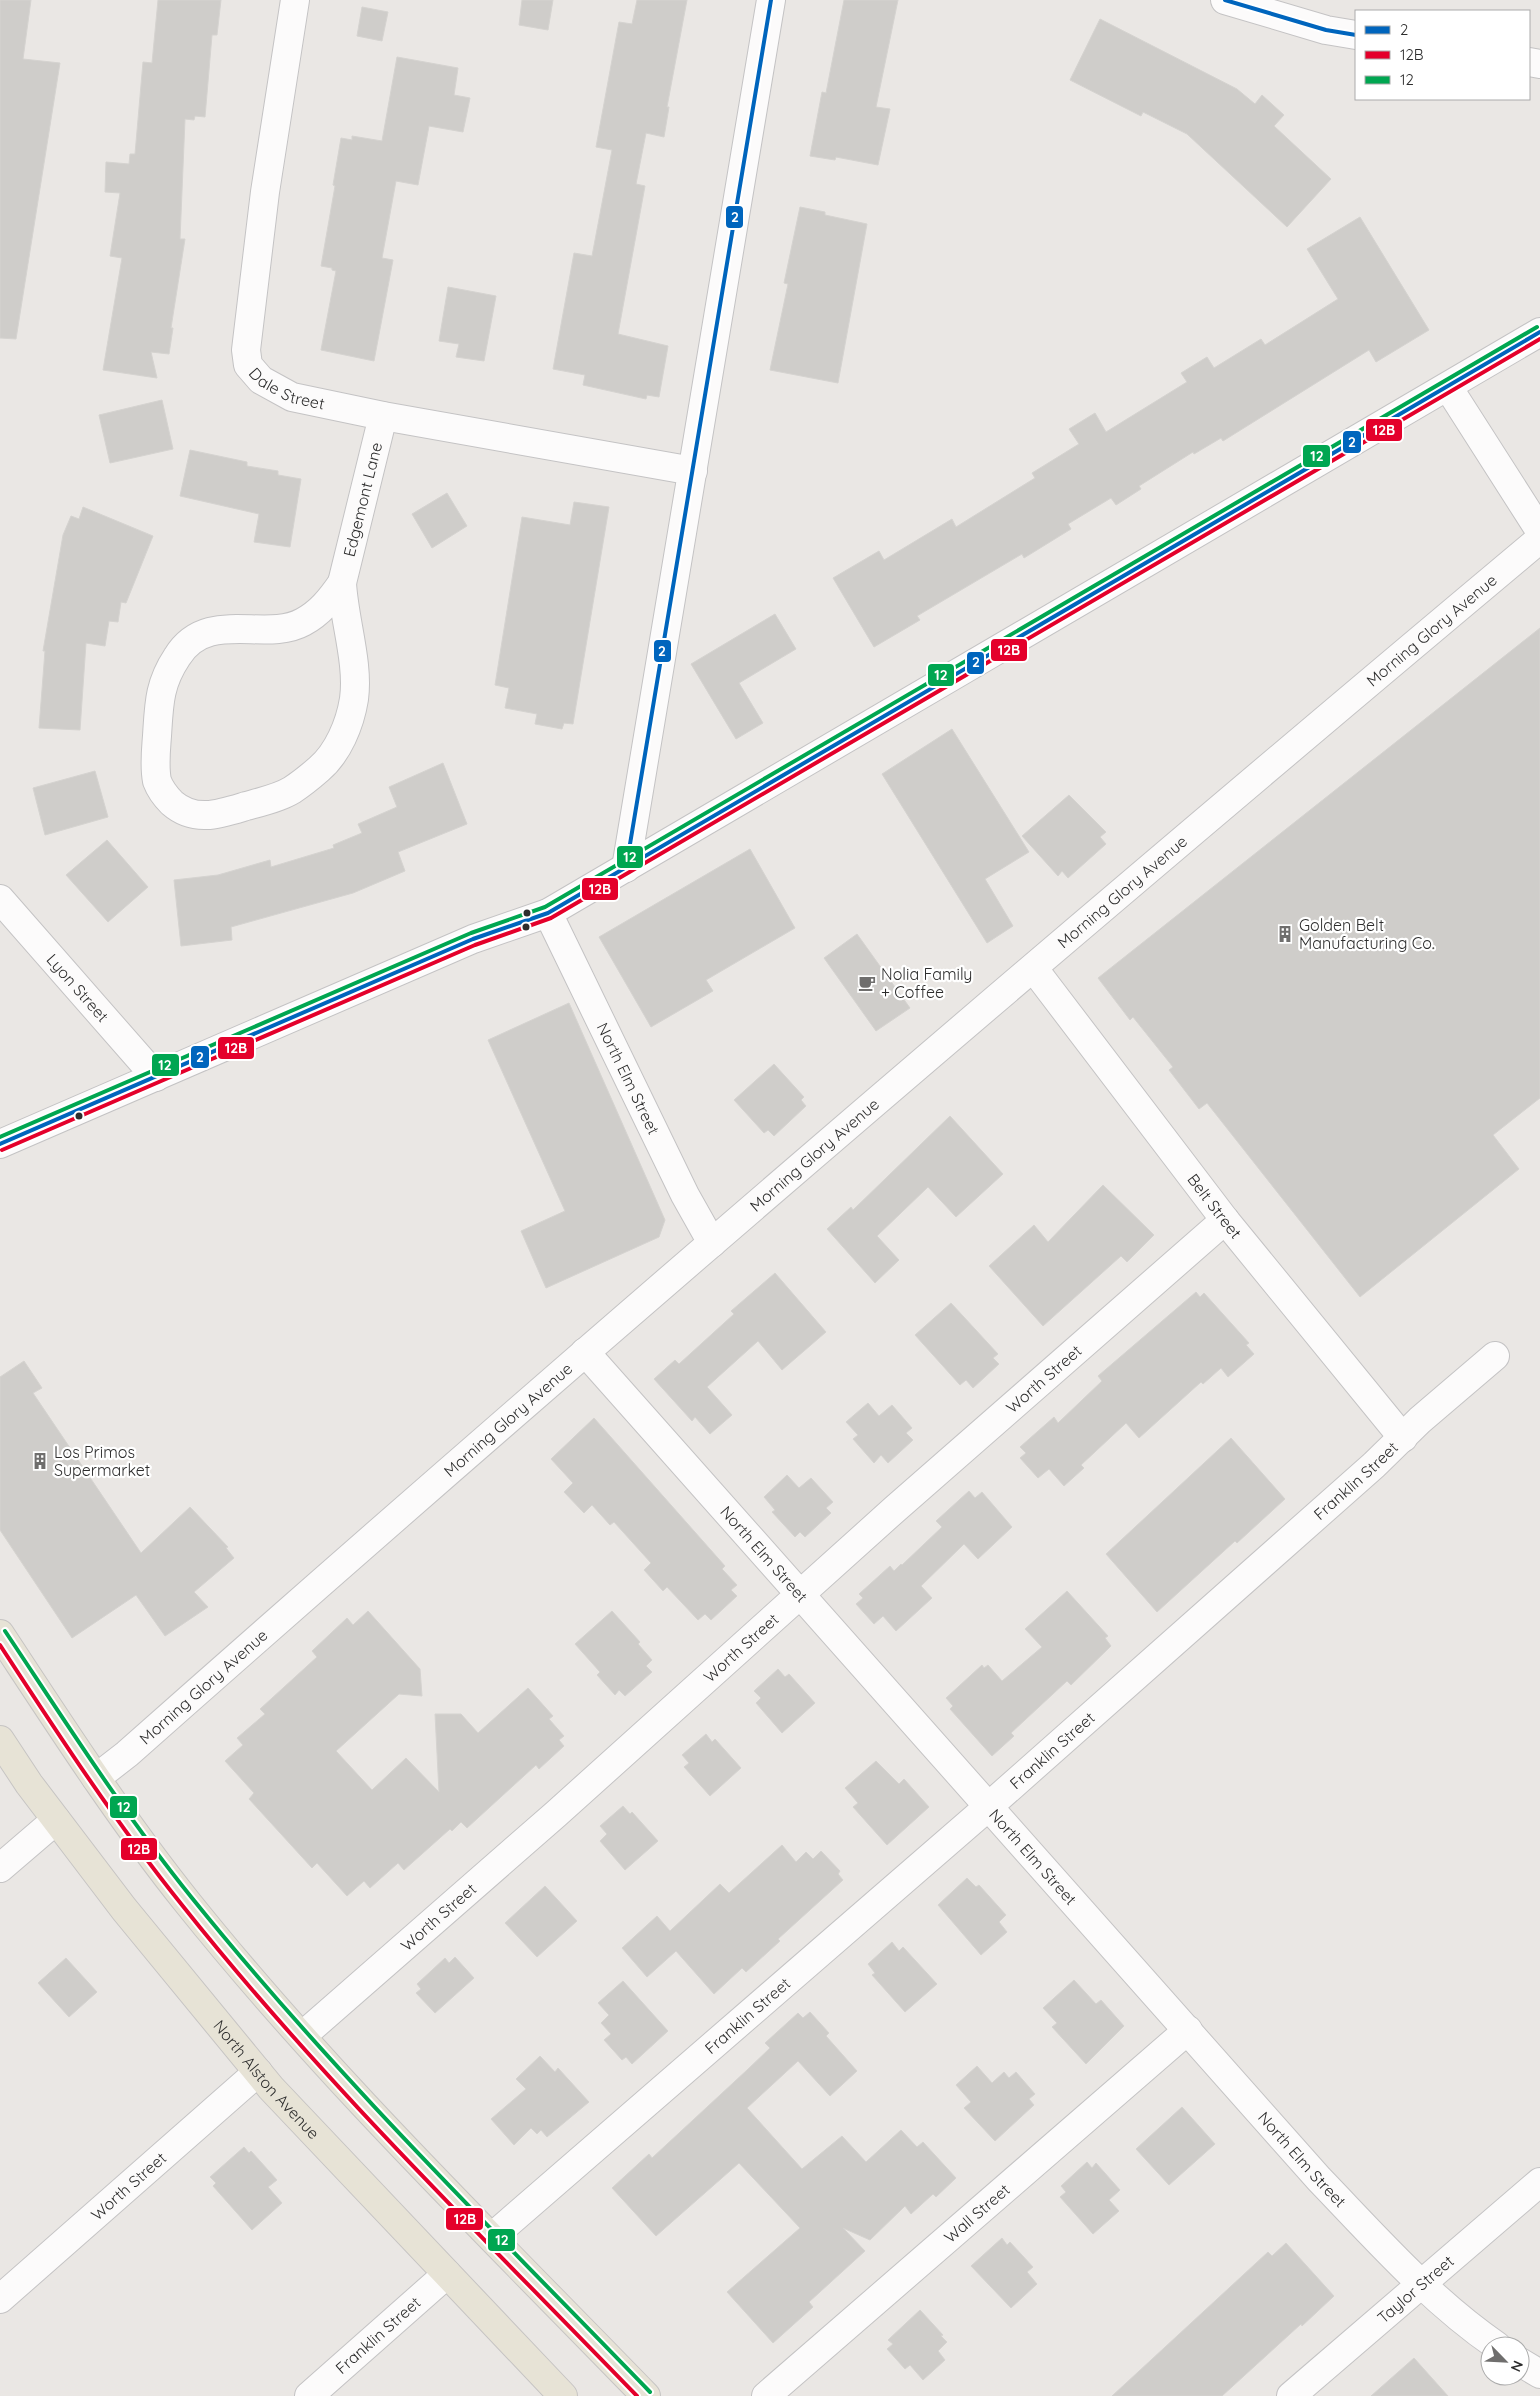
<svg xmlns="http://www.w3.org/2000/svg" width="1540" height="2396" font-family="Quicksand,sans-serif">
<rect width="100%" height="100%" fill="#eae7e4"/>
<path fill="#cfcdca" stroke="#d5d3d0" d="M 0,0 L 31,0 L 23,59 L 60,63 L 16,339 L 0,338 Z
M 158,0 L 221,0 L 217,35 L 212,35 L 205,117 L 195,116 L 194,120 L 185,119 L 180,239 L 185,239 L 171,328 L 173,328 L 169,354 L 151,352 L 157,378 L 103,370 L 122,258 L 110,256 L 120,193 L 105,192 L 106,162 L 129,164 L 130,154 L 135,154 L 143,62 L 152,63 Z
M 522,0 L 553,0 L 548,30 L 519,25 Z
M 637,0 L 687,0 L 667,107 L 669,107 L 664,137 L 646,133 L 636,184 L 645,186 L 618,334 L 668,346 L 659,397 L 647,395 L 646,399 L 583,385 L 585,375 L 553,369 L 574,253 L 592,256 L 612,150 L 596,147 L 619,22 L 632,24 Z
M 844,0 L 898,0 L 876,107 L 890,109 L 878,165 L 836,157 L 835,160 L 810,156 L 822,92 L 826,93 Z
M 362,7 L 388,12 L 382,41 L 357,36 Z
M 1100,19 L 1237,89 L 1255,104 L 1262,95 L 1284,115 L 1274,126 L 1331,179 L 1287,227 L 1187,134 L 1143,112 L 1141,116 L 1070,80 Z
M 397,57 L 458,68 L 454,95 L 470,98 L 463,132 L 429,126 L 418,185 L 396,181 L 382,258 L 393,260 L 374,361 L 321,350 L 336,271 L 332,270 L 332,268 L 321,266 L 335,186 L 333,185 L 341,138 L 352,140 L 352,136 L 382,141 Z
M 800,207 L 825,212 L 825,215 L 867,224 L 838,383 L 770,370 L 788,284 L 784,283 Z
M 1360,217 L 1429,330 L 1376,362 L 1369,350 L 1223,441 L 1221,438 L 1194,454 L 1193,452 L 1139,486 L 1141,489 L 1116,505 L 1111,498 L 1068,524 L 1071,529 L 1024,558 L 1022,554 L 917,616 L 920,620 L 874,647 L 833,578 L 879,551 L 884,560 L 952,519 L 956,527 L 1035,478 L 1032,473 L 1079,444 L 1069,429 L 1095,413 L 1106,432 L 1187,382 L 1181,373 L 1207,357 L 1214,368 L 1261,339 L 1265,345 L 1338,299 L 1307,249 Z
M 448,287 L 496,296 L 484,361 L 456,357 L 459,344 L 439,341 Z
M 162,400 L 173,449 L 110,463 L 99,415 Z
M 190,450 L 247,462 L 247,466 L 278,471 L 278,475 L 301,479 L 290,547 L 254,542 L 259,514 L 180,496 Z
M 447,493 L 467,526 L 432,548 L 412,514 Z
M 574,502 L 609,507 L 573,724 L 564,723 L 562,729 L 535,724 L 537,714 L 505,708 L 509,688 L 495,685 L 522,517 L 570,525 Z
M 83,507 L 153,536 L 126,603 L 121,602 L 118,622 L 109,621 L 105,646 L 86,643 L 80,730 L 39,728 L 45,651 L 43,651 L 63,535 L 71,516 L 79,519 Z
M 775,614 L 796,649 L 739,683 L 763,723 L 736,739 L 691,664 Z
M 1540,628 L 1540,1098 L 1493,1135 L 1519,1169 L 1360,1297 L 1207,1103 L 1199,1109 L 1169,1070 L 1173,1067 L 1133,1017 L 1130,1020 L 1098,978 Z
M 952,729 L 1029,852 L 985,879 L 1013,926 L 987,943 L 882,774 Z
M 443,763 L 467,824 L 398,852 L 405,871 L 353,893 L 231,927 L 232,940 L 181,946 L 174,880 L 218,875 L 270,860 L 271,867 L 334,848 L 333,845 L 362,833 L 358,824 L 397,807 L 389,787 Z
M 95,771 L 108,817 L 45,835 L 33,788 Z
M 1069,795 L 1106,832 L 1100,837 L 1106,844 L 1068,878 L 1062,871 L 1058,876 L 1022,836 Z
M 107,840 L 148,887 L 108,922 L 66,875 Z
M 750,849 L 795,928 L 706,980 L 713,991 L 651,1027 L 599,937 Z
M 857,934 L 910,1008 L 876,1031 L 824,958 Z
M 569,1003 L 665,1220 L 659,1237 L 546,1288 L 521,1231 L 565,1211 L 488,1040 Z
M 774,1064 L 804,1097 L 801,1100 L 806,1106 L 774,1136 L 768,1130 L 764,1133 L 734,1100 Z
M 950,1116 L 1003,1174 L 956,1217 L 928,1187 L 877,1236 L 899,1260 L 875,1283 L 827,1229 L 851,1207 L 853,1210 Z
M 1103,1185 L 1154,1235 L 1127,1262 L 1121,1256 L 1043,1326 L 989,1266 L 1034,1225 L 1048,1242 Z
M 775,1273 L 826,1332 L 782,1370 L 758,1341 L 707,1387 L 732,1415 L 710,1434 L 695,1417 L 692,1421 L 654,1379 L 675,1360 L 679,1364 L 734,1314 L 731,1311 Z
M 1196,1292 L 1200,1297 L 1204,1293 L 1249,1343 L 1246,1345 L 1254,1354 L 1228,1377 L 1221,1368 L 1203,1384 L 1201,1382 L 1139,1438 L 1126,1423 L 1081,1465 L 1084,1468 L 1064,1486 L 1049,1469 L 1038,1478 L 1020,1458 L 1026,1453 L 1020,1447 L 1054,1417 L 1058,1423 L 1102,1381 L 1098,1376 Z
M 951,1303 L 998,1354 L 993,1358 L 999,1364 L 973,1388 L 966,1380 L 960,1385 L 915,1335 Z
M 24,1361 L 42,1388 L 33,1393 L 141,1553 L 190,1507 L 228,1547 L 226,1548 L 234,1558 L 194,1592 L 208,1607 L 165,1636 L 136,1595 L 72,1638 L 0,1530 L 0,1377 Z
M 868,1403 L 879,1416 L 892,1405 L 912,1428 L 906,1433 L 913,1440 L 888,1463 L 881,1455 L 874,1463 L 853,1439 L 858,1435 L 846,1422 Z
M 594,1418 L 725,1566 L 722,1569 L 737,1585 L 731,1590 L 737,1596 L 711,1620 L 705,1614 L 698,1620 L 667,1587 L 663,1591 L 644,1570 L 651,1563 L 614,1522 L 610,1525 L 592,1505 L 584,1513 L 564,1492 L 573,1483 L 551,1459 Z
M 1231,1438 L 1285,1499 L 1237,1543 L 1235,1541 L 1157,1612 L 1106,1554 Z
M 787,1475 L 799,1488 L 811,1478 L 833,1502 L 826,1508 L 831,1513 L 805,1537 L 800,1532 L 795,1537 L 772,1512 L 775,1510 L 764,1497 Z
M 969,1491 L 975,1498 L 982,1492 L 1012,1527 L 978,1559 L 964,1544 L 921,1586 L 932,1598 L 896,1631 L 883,1616 L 874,1624 L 856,1604 L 863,1598 L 859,1594 L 890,1566 L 894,1571 L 901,1564 L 902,1565 L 942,1527 L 936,1521 Z
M 1067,1591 L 1108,1636 L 1105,1638 L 1111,1646 L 1071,1685 L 1067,1681 L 1011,1733 L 1014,1736 L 992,1756 L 950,1709 L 953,1706 L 946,1698 L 982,1665 L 984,1668 L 988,1665 L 1002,1681 L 1042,1647 L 1025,1629 Z
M 368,1611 L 420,1669 L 422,1696 L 399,1694 L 336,1751 L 372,1790 L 406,1758 L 439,1792 L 435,1714 L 461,1714 L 478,1733 L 528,1688 L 553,1716 L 549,1719 L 564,1736 L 559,1740 L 564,1746 L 539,1769 L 536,1765 L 467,1828 L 461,1822 L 452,1831 L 450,1829 L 404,1870 L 398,1863 L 370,1888 L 364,1881 L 347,1896 L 317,1863 L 312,1868 L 249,1799 L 254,1793 L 225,1761 L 243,1745 L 237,1738 L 265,1714 L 260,1709 L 317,1657 L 312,1651 L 347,1618 L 353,1625 Z
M 612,1611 L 640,1642 L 638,1644 L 652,1660 L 646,1666 L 652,1672 L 625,1696 L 619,1690 L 615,1695 L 597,1675 L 600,1672 L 575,1644 Z
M 778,1669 L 785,1677 L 789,1674 L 815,1703 L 782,1733 L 756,1703 L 761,1698 L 754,1691 Z
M 706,1734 L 712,1742 L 715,1739 L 741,1768 L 710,1796 L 684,1767 L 689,1763 L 682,1755 Z
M 876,1761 L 899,1784 L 904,1779 L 929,1807 L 887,1845 L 853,1807 L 858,1803 L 845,1788 Z
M 623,1806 L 630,1814 L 632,1812 L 658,1841 L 625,1870 L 600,1841 L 607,1834 L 600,1826 Z
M 782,1845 L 796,1862 L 806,1852 L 813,1859 L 821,1851 L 840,1871 L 838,1874 L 843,1880 L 778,1939 L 780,1941 L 746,1972 L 742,1968 L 714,1994 L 676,1951 L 647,1977 L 622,1948 L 657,1916 L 670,1931 L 720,1884 L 729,1893 Z
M 967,1878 L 976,1887 L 979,1885 L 1006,1915 L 999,1922 L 1007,1932 L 981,1955 L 938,1905 Z
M 545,1886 L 577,1921 L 537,1957 L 505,1923 Z
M 892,1942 L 899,1951 L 903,1947 L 937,1984 L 905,2012 L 872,1975 L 875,1973 L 868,1964 Z
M 455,1957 L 474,1978 L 435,2013 L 416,1993 L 421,1989 L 417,1984 L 445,1958 L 449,1963 Z
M 66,1958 L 97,1992 L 69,2017 L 38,1983 Z
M 1074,1980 L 1096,2004 L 1101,2000 L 1124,2026 L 1086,2064 L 1052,2027 L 1057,2023 L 1043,2008 Z
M 623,1981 L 668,2031 L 632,2064 L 626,2057 L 622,2060 L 604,2040 L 611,2034 L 601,2023 L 609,2015 L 598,2003 Z
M 810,2012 L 829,2033 L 826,2036 L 857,2071 L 830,2096 L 798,2061 L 747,2108 L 802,2169 L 842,2136 L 866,2162 L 901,2130 L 917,2147 L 923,2142 L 956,2178 L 936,2197 L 933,2194 L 911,2214 L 905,2206 L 870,2240 L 843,2228 L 865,2251 L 809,2302 L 813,2307 L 773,2343 L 727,2292 L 800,2228 L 739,2163 L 656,2236 L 612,2188 L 649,2154 L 652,2158 L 747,2070 L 770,2048 L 765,2043 L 798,2013 L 803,2018 Z
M 540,2056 L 555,2072 L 558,2068 L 589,2102 L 547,2137 L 541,2130 L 537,2134 L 531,2128 L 514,2145 L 491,2119 L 526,2089 L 516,2079 Z
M 977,2066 L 992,2083 L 1004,2072 L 1009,2078 L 1016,2072 L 1035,2094 L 1029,2099 L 1034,2105 L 995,2141 L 964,2108 L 971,2102 L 956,2085 Z
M 1182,2107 L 1215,2144 L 1169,2185 L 1136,2149 Z
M 244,2147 L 249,2153 L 251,2151 L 277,2180 L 268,2187 L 282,2203 L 252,2230 L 213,2186 L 216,2183 L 210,2177 Z
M 1087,2162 L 1092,2168 L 1096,2163 L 1120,2190 L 1109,2200 L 1119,2211 L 1093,2234 L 1060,2197 L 1066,2192 L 1061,2186 Z
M 1002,2238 L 1007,2245 L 1010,2242 L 1033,2267 L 1027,2272 L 1037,2284 L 1011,2308 L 971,2266 Z
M 1286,2243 L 1334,2296 L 1302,2326 L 1301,2324 L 1222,2396 L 1112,2396 L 1268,2252 L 1272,2256 Z
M 920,2310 L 943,2335 L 941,2336 L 947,2342 L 938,2351 L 945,2360 L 923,2380 L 910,2365 L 905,2369 L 887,2349 L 893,2344 L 888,2340 Z
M 1414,2358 L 1448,2396 L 1371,2396 Z"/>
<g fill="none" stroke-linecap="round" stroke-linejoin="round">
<g stroke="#c4c3c4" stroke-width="30">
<g id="minor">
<path id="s1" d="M 295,0 L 265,192 L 246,350 L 248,365 L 261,380 L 292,397 L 383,416 L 693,471"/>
<path d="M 1225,0 L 1326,30 L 1356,35"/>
<path d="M 1529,62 L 1540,64"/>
<path d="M 1448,387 L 1540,531"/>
<path d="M 342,583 C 344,620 359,663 354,699 C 350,724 338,753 319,769 C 311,776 301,784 292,790 C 279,798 261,802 246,806 C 220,814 195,823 172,803 C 166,797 160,789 157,781 C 154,766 156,750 157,736 C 159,704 159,684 177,657 C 207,608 265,643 303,622 C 320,613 331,599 342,583 Z"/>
<path id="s2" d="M 342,583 L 383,416"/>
<path d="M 626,868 L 771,0"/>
<path id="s3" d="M 0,899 L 156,1077"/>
<path id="s4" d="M 548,913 L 685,1195 L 712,1243"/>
<path id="s5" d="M 1034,969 L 1225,1220 L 1403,1438"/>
<path d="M 0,1144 L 473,939 L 548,913 L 1540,332"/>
<path id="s6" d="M 585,1352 L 1319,2179 C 1375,2237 1430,2300 1497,2346"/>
<path id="s7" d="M 96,1778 L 127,1754 C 592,1342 1064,938 1540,539"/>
<path d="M 0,1868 L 56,1820"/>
<path id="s8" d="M 302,2036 L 556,1814 L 895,1509 L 1225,1220"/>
<path id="s9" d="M 492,2237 L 988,1807 L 1374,1465 L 1420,1420 L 1495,1356"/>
<path id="s10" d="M 0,2299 L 258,2072"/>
<path d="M 1520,2362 L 1540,2374"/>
<path id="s11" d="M 309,2396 L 447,2274"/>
<path id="s12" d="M 766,2396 L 1188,2030"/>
<path id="s13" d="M 1291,2396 L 1540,2182"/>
</g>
</g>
<g stroke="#c6c4c3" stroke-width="30">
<g id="major">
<path d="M 0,1634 C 60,1725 119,1817 187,1902 C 327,2077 490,2235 646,2396"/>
<path id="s14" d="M 0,1740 L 29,1784 L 124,1909 L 271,2088 L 563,2396"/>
</g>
</g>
<use href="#minor" stroke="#fcfbfb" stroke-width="28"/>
<use href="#major" stroke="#e7e3d6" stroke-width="28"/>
<g stroke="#fff" stroke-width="8">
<path id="bus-1" d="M 1225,0 L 1326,30 L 1356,35
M 626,868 L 771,0
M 0,1144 L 473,939 L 548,913 L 1540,332"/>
</g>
<g stroke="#fff" stroke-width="8">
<path id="bus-2" d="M 2,1150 L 475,945 L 551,918 L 1540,339
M 0,1645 C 58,1734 116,1823 182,1905 C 321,2080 482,2236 637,2396"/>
</g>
<g stroke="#fff" stroke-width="8">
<path id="bus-3" d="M 0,1137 L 471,933 L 545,907 L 1537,327
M 5,1631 C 65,1721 124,1814 192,1898 C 333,2073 494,2231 650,2392"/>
</g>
<use href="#bus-1" stroke="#0065bd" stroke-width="4"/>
<use href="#bus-2" stroke="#e4002b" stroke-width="4"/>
<use href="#bus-3" stroke="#00a651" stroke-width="4"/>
</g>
<defs>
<g id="building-bare" transform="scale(1.35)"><path d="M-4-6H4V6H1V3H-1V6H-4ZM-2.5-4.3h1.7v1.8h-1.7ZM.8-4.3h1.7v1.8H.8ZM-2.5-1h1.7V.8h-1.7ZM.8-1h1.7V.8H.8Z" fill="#6f6e6d" stroke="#fff" stroke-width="2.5" paint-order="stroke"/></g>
<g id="cafe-bare" transform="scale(1.35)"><path d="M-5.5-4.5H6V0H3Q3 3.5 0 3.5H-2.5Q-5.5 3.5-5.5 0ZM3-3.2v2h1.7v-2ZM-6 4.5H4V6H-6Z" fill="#6f6e6d" stroke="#fff" stroke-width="2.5" paint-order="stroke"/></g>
</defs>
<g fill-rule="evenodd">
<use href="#building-bare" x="1285" y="934"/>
<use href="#cafe-bare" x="867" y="983"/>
<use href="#building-bare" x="40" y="1461"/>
</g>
<g fill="#2d2d2d" stroke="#fff" stroke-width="2">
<circle cx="527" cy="913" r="4.5"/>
<circle cx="526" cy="927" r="4.5"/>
<circle cx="79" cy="1116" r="4.5"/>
</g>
<g text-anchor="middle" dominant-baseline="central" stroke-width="4.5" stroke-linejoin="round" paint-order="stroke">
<g font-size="16" fill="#2d2d2d" stroke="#fff">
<text stroke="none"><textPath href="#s1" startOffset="416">Dale Street</textPath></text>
<text stroke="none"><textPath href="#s2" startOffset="86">Edgemont Lane</textPath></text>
<text stroke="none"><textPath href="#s7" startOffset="1761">Morning Glory Avenue</textPath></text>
<text stroke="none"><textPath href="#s7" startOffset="1356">Morning Glory Avenue</textPath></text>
<text stroke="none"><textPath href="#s3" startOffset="118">Lyon Street</textPath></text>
<text stroke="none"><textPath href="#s4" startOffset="184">North Elm Street</textPath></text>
<text stroke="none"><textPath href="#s7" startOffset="951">Morning Glory Avenue</textPath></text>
<text stroke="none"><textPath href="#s5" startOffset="298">Belt Street</textPath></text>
<text stroke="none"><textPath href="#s8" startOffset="991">Worth Street</textPath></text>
<text stroke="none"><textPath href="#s7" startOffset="546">Morning Glory Avenue</textPath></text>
<text stroke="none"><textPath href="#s9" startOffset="1148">Franklin Street</textPath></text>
<text stroke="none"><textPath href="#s6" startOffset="270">North Elm Street</textPath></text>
<text stroke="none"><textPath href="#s8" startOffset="586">Worth Street</textPath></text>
<text stroke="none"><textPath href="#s7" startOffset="141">Morning Glory Avenue</textPath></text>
<text stroke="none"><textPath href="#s9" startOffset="742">Franklin Street</textPath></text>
<text stroke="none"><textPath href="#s6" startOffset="675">North Elm Street</textPath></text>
<text stroke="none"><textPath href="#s8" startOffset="181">Worth Street</textPath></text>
<text stroke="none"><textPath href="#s9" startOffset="338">Franklin Street</textPath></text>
<text stroke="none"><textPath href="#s14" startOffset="432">North Alston Avenue</textPath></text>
<text stroke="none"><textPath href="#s6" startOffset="1080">North Elm Street</textPath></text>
<text stroke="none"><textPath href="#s10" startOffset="171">Worth Street</textPath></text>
<text stroke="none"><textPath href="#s12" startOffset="279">Wall Street</textPath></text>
<text stroke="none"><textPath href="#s13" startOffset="164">Taylor Street</textPath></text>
<text stroke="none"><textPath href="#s11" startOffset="92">Franklin Street</textPath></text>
</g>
<g font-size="16" fill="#2d2d2d" stroke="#fff" text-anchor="start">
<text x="1299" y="925">Golden Belt<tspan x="1299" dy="18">Manufacturing Co.</tspan></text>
<text x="881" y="974">Nolia Family<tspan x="881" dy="18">+ Coffee</tspan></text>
<text x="54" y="1452">Los Primos<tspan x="54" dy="18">Supermarket</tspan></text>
</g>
</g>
<g stroke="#fff" stroke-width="2">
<rect x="725" y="205" width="19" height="24" rx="5" fill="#0065bd"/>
<rect x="1365" y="418" width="38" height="24" rx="5" fill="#e4002b"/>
<rect x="1342" y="430" width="20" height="24" rx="5" fill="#0065bd"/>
<rect x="1302" y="444" width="29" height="24" rx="5" fill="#00a651"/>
<rect x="990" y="638" width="38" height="24" rx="5" fill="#e4002b"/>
<rect x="653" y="639" width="19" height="24" rx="5" fill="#0065bd"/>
<rect x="966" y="651" width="19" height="24" rx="5" fill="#0065bd"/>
<rect x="927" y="663" width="28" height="24" rx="5" fill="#00a651"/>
<rect x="616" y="845" width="28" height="24" rx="5" fill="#00a651"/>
<rect x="581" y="877" width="38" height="24" rx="5" fill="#e4002b"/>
<rect x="217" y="1036" width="38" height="24" rx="5" fill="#e4002b"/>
<rect x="190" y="1045" width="20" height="24" rx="5" fill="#0065bd"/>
<rect x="151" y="1053" width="29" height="24" rx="5" fill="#00a651"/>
<rect x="109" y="1795" width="29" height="24" rx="5" fill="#00a651"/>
<rect x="120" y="1837" width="38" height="24" rx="5" fill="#e4002b"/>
<rect x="445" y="2207" width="39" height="24" rx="5" fill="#e4002b"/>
<rect x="487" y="2228" width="29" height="24" rx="5" fill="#00a651"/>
</g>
<g font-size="14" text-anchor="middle" font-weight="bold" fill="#fff">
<text x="735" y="222">2</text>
<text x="1384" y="435">12B</text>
<text x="1352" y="447">2</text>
<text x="1317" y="461">12</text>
<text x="1009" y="655">12B</text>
<text x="662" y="656">2</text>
<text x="976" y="667">2</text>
<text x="941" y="680">12</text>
<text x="630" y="862">12</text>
<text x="600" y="894">12B</text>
<text x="236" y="1053">12B</text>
<text x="200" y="1062">2</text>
<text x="165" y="1070">12</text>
<text x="124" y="1812">12</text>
<text x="139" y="1854">12B</text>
<text x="465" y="2224">12B</text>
<text x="502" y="2245">12</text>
</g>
<rect x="1355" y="10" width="175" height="90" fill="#ffffff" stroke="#ababab"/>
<rect x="1365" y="26" width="25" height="8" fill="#0065bd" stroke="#ababab"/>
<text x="1400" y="35" font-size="15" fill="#2d2d2d">2</text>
<rect x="1365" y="51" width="25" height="8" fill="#e4002b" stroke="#ababab"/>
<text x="1400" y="60" font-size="15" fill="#2d2d2d">12B</text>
<rect x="1365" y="76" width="25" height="8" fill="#00a651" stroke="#ababab"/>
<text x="1400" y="85" font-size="15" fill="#2d2d2d">12</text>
<g transform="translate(1505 2361) rotate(114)"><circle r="24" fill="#ffffff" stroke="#ababab"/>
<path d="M0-4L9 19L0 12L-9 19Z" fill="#6f6e6d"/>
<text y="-8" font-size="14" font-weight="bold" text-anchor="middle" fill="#2d2d2d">N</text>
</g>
</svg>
